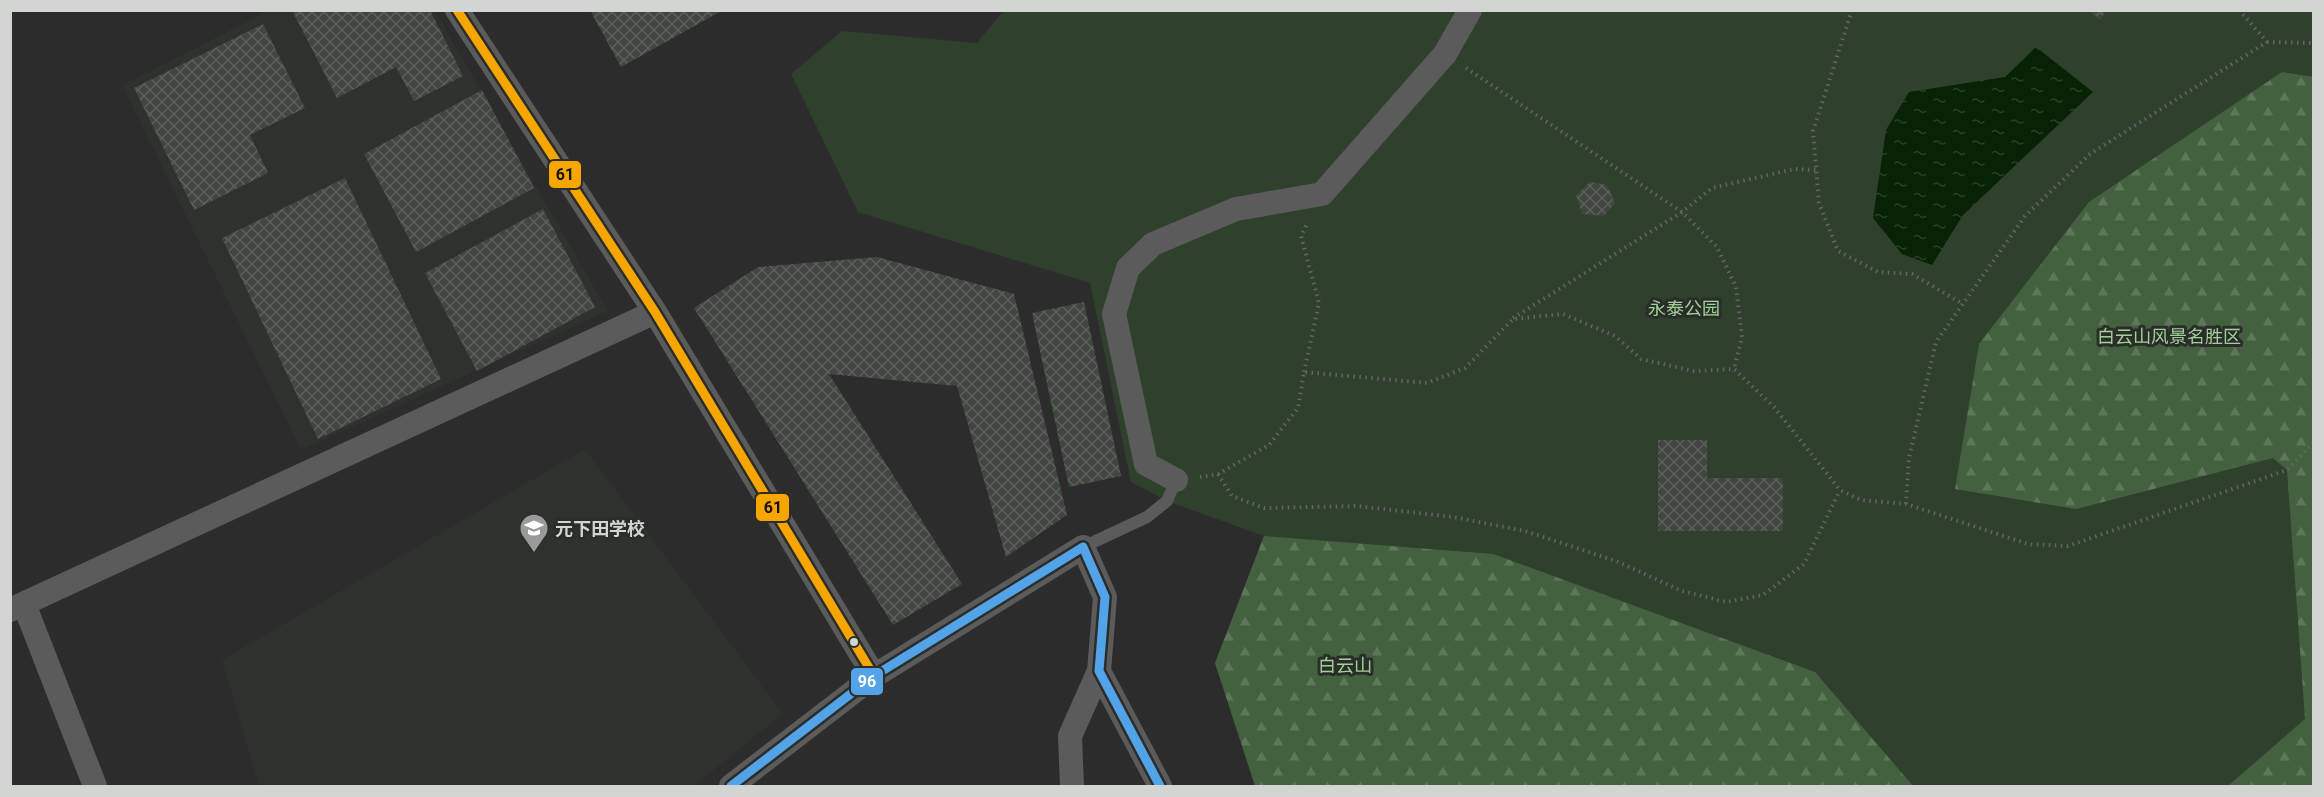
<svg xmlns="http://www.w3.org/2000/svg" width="2324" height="797" font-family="Roboto,'Noto Sans SC',sans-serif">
<defs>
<pattern id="forest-firs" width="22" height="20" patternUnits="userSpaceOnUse" patternTransform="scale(1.5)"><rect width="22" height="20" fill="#44613f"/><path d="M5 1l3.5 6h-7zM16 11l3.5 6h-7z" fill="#5e775a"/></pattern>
<pattern id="water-ripples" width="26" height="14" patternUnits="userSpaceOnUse" patternTransform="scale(1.5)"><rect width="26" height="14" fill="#072204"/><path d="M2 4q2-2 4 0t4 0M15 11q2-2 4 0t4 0" fill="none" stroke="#2a4128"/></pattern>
<pattern id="building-cross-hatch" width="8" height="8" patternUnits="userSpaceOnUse" patternTransform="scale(1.5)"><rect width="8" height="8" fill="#414640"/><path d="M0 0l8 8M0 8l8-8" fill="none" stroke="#5c605b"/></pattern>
</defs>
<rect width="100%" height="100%" fill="#2c2c2c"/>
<path fill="#2e322c" d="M 268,11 L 435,11 L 608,311 L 301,450 L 122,85 Z
M 585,449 L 783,714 L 694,786 L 259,786 L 222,660 Z"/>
<path fill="#2f402d" d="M 1004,10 L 2313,11 L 2313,786 L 1255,786 L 1215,663 L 1264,536 L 1167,501 L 1131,482 L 1090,283 L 858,212 L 791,74 L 842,31 L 977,43 Z"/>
<path fill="url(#forest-firs)" d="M 2282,72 L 2314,77 L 2313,786 L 2228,786 L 2305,719 L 2287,470 L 2273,458 L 2076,509 L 1955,489 L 1979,344 L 2089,202 Z
M 1264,536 L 1493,554 L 1815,672 L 1913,786 L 1255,786 L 1215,663 Z"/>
<path fill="url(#water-ripples)" d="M 2036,47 L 2093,92 L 1963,215 L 1932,265 L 1902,254 L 1873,218 L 1886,130 L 1909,92 L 2005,77 Z"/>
<path fill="url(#building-cross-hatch)" d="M 296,10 L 430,10 L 463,76 L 414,101 L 396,67 L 337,98 L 293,12 Z
M 590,10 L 723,10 L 621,67 Z
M 2088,10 L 2107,10 L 2100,20 Z
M 263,24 L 305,108 L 250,135 L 268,173 L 194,210 L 134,88 Z
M 482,90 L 534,188 L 416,252 L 364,154 Z
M 345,178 L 441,379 L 318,439 L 222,238 Z
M 1590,182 L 1607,185 L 1615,203 L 1604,216 L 1582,214 L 1576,195 Z
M 543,209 L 595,307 L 477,371 L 425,273 Z
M 877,257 L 1014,294 L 1067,515 L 1006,557 L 957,386 L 829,374 L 962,584 L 893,625 L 694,308 L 758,267 Z
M 1084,302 L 1121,476 L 1069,487 L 1032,313 Z
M 1658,440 L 1707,440 L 1707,478 L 1783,478 L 1783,531 L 1658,531 Z"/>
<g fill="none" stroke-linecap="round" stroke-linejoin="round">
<path stroke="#646464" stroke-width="4" stroke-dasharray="1.5 4.5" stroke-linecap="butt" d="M 1852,10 L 1813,131 L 1819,203 L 1838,251 L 1878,272 L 1912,274 L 1963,304
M 2267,42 L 2314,43
M 1466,68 L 1682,212 L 1717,247 L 1736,287 L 1742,337 L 1734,369
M 1513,318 L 1682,212 L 1712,188 L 1794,169 L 1816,170
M 1304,372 L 1319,303 L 1301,236 L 1308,222
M 1218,474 L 1232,496 L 1264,508 L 1357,506 L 1453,517 L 1525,531 L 1616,561 L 1682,591 L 1726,602 L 1763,595 L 1804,564 L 1840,490
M 1200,477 L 1218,474 L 1269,445 L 1298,408 L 1304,372 L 1427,383 L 1465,368 L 1513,319 L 1563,314 L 1615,336 L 1641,359 L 1694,371 L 1734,369 L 1774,407 L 1840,490 L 1861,500 L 1906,504 L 2028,544 L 2068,546 L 2287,470 L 2314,442
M 1906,504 L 1909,458 L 1936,342 L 2025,216 L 2090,154 L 2267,42 L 2239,10"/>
<path stroke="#5b5b5b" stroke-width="12" d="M 1083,547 L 1147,517 L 1167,501 L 1176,480"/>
<path stroke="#5b5b5b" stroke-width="24" d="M 457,10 L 655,312 L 874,676
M 1176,480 L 1146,464 L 1114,314 L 1128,268 L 1153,244 L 1236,209 L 1322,194 L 1445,54 L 1470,10
M 24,604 L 95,786
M 10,610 L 655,312
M 731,786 L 874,676 L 1083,547 L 1105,597 L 1099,671 L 1160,786
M 1072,786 L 1070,736 L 1099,671"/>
<g stroke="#2b2d2b" stroke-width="14">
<path id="bus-1" d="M 457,10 L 655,312 L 874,676"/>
</g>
<g stroke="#2b2d2b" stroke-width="14">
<path id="bus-2" d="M 731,786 L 874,676 L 1083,547 L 1105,597 L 1099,671 L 1160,786"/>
</g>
<use href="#bus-1" stroke="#f7a600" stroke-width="9"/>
<use href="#bus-2" stroke="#53a3e8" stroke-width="9"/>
</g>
<defs>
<g id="school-pin" transform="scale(1.5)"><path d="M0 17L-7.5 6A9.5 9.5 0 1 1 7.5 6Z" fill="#999a99" stroke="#2b2d2b"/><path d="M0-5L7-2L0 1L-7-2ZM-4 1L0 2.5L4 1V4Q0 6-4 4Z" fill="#fff"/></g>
</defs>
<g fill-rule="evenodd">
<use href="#school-pin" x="534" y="528"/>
</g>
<circle fill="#d3d5d3" stroke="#2b2d2b" stroke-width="2" cx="854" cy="642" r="5"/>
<g text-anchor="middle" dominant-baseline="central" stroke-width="6" stroke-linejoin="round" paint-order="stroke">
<g font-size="18" fill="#9ed294" stroke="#2b2d2b">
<text x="1684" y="308">永泰公园</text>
<text x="2169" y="336">白云山风景名胜区</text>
<text x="1345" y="665">白云山</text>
</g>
<g font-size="18" font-weight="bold" fill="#d3d5d3" stroke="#2b2d2b" text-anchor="start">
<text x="555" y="528">元下田学校</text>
</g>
</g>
<g stroke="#2b2d2b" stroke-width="2">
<rect x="548" y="160" width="34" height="29" rx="6" fill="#f7a600"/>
<rect x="755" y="493" width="35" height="29" rx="6" fill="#f7a600"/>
<rect x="850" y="667" width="34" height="29" rx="6" fill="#53a3e8"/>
</g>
<g font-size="16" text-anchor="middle" font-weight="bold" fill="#fff">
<text x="867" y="687">96</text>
</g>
<g font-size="16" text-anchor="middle" font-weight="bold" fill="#111">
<text x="565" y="180">61</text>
<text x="773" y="513">61</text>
</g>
<rect width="2324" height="797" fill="none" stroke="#d3d5d3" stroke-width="24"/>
</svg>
